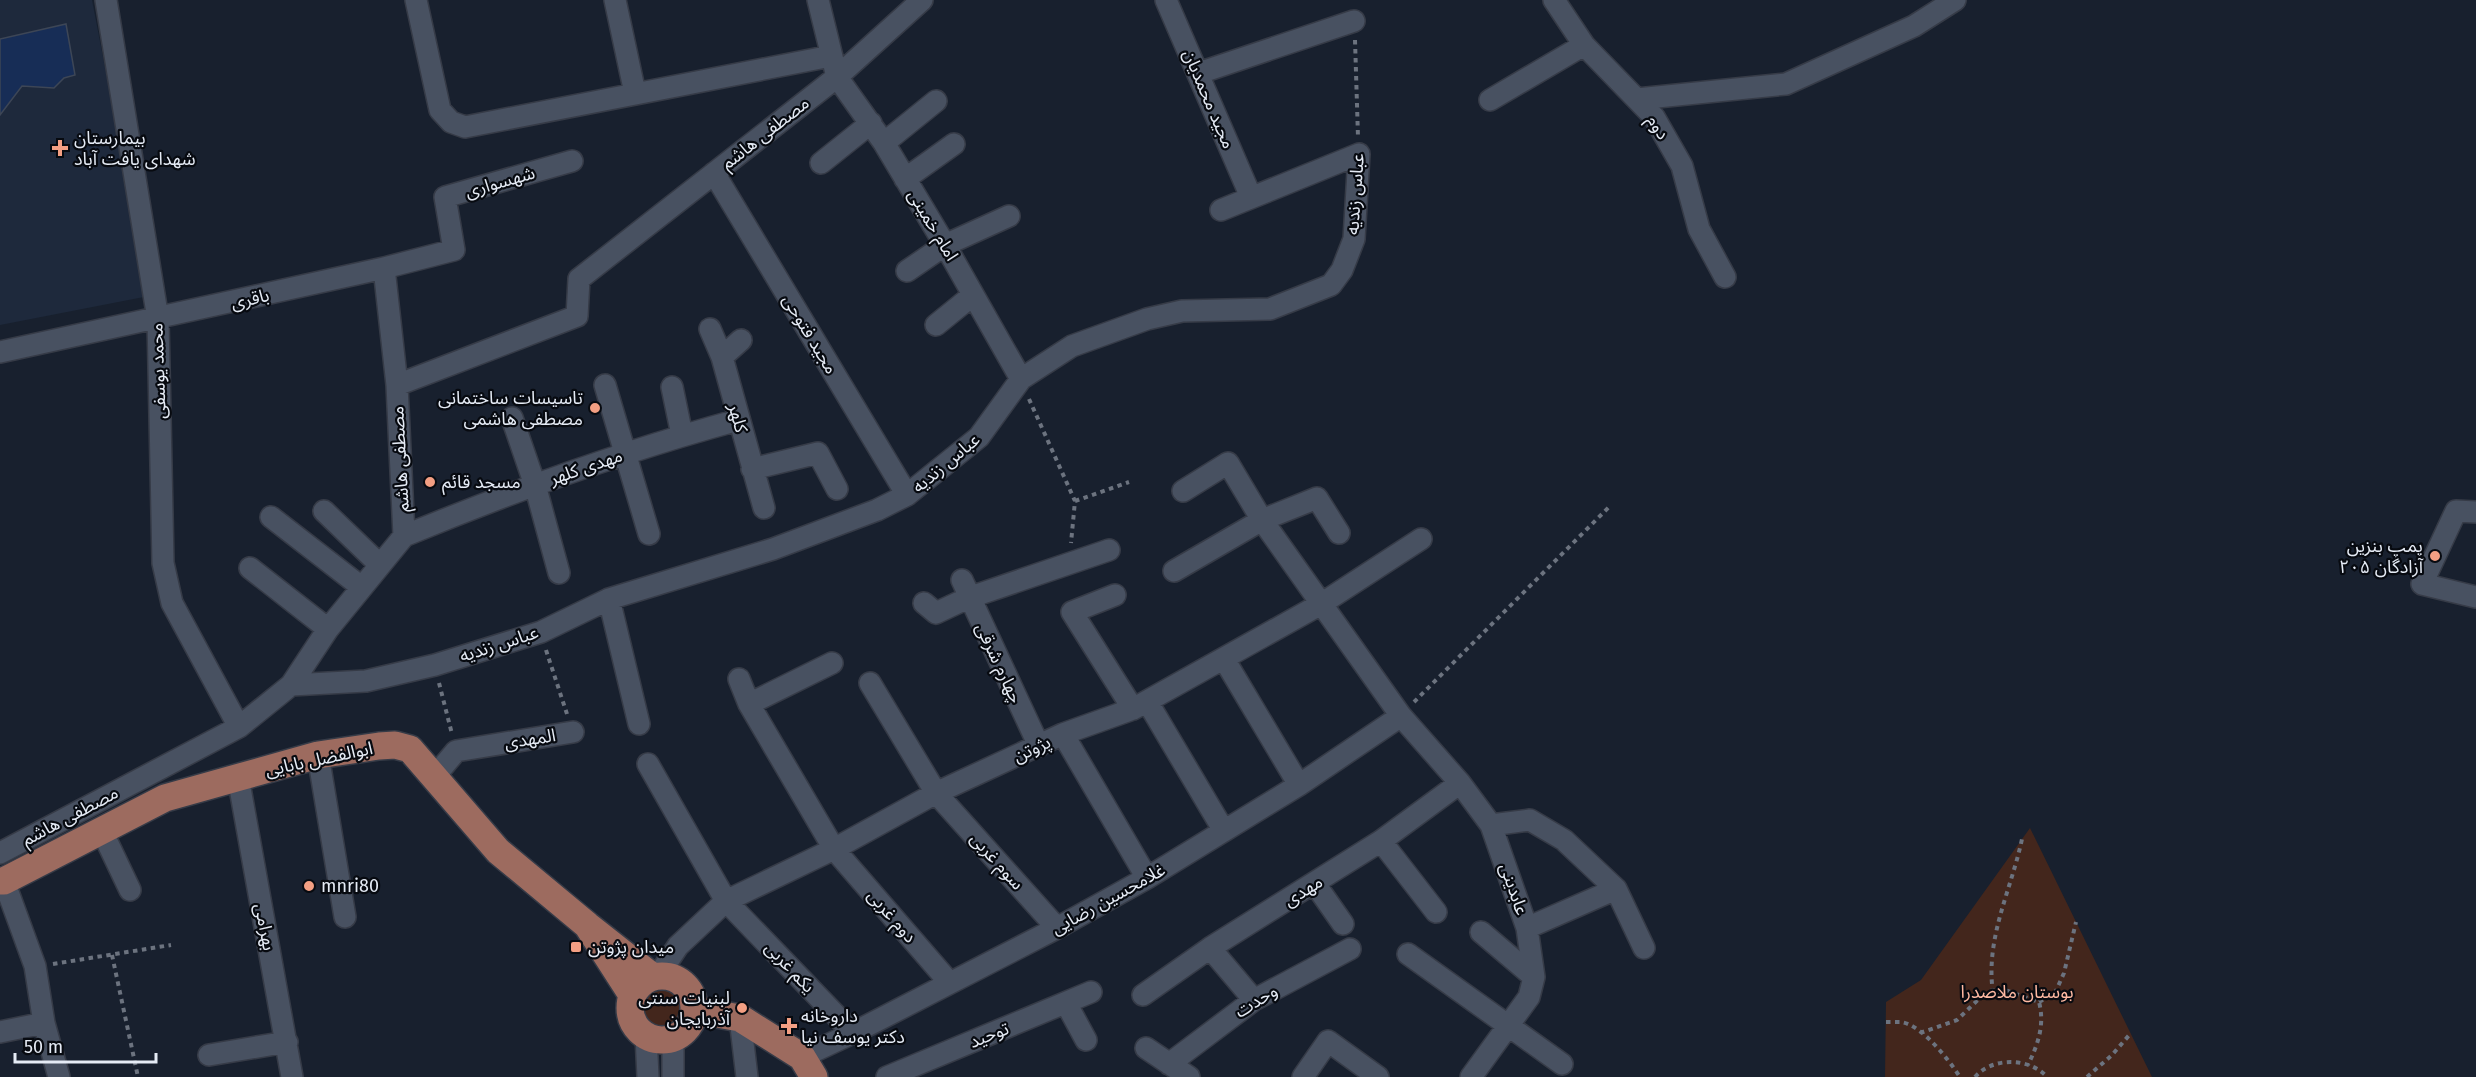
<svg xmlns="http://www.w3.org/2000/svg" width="2476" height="1077" font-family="'Fira Sans','Noto Sans Arabic',sans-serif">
<rect width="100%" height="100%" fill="#18202e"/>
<path fill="#1e293c" d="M 0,0 L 92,0 L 149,296 L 0,325 Z"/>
<path fill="#43261c" d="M 2030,828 L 2152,1077 L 1885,1077 L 1886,1002 L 1921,980 Z
M635 1007a25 25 0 1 1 50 0a25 25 0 1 1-50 0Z"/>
<path fill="#172d56" stroke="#3d4656" stroke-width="1.5" d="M 66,24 L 75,75 L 64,78 L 54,88 L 22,86 L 0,115 L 0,39 Z"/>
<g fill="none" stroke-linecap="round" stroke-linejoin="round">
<g stroke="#363b47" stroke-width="24">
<path id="minor" d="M 106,0 L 158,319 L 163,563 L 172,603 L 239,727
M 416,0 L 440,110 L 451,122 L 465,127 L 831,56
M 615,0 L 635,93
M 818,0 L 837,77 L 884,143 L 945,245 L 1021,379
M 1166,0 L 1251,197
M 1554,0 L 1584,45 L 1654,117 L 1682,166 L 1699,229 L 1725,277
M 1199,73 L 1354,21
M 1637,99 L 1786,84 L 1914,26 L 1955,0
M 1490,100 L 1584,45
M 884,143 L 936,101
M 821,163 L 871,123
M 714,173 L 907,495
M 905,179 L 954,144
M 384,268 L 454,250 L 445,197 L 572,161
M 907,271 L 945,245 L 1009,216
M 936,325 L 973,295
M 710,329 L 722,357 L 764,508
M 0,352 L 384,268 L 397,385 L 404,536 L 328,629 L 291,685 L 239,727 L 0,853
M 722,357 L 741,340
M 397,385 L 577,316 L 579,279 L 837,77 L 922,0
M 605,385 L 649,534
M 672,387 L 682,435
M 512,418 L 535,485 L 559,573
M 752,469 L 818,453 L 837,489
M 1183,491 L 1228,463 L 1262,520 L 1401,716 L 1460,783 L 1491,825 L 1527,928 L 1534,977 L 1529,997 L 1471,1077
M 324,511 L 379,564
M 2476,512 L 2456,511 L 2422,584 L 2476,597
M 271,517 L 360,586
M 404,536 C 513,491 624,451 738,420
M 250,568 L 328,629
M 1174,571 L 1262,520 L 1317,498 L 1339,533
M 962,580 L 1039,746
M 1115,595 L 1072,612 L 1133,709
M 609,599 L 639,724
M 924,603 L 936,613 L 968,598 L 1109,550
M 1224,659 L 1299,785
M 739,679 L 749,704 L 834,849 L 949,982
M 870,683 L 936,793 L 1057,928
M 291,685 L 366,681 L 435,665 L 541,632 L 609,599 L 773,549 L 877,510 L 907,495 L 979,437 L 1021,379 L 1072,346 L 1147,319 L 1182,311 L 1270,309 L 1331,285 L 1342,270 L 1354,239 L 1359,154 L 1221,210
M 1147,701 L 1224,831
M 749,704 L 832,663
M 1063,734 L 1147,878
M 318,755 L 345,917
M 648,764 L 726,901 L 853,1033
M 435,776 L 456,751 L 573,732
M 238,777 L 292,1077
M 1491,825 L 1530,820 L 1564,840 L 1616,889 L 1644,948
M 101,829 L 130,890
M 1381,841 L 1436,912
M 4,881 L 35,966 L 44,1023 L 59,1077
M 1315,884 L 1343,924
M 1527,928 L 1616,889
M 1481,932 L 1534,977
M 1210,948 L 1254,1000
M 1408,954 L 1562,1064
M 658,976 L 678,946 L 726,901 L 834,849 L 936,793 L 1063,734 L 1133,709 L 1321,604 L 1421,539
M 1143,995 L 1210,948 L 1381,841 L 1460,783
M 1066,1003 L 1086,1040
M 740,1018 L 747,1077
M 0,1032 L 44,1023
M 646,1036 L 648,1077
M 673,1038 L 673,1077
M 1146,1048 L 1189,1077
M 209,1055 L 287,1042
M 802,1057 L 853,1033 L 1057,928 L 1147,878 L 1299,785 L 1401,716
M 1169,1064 L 1254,1000 L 1350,949
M 887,1077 L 1091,992
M 1303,1077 L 1328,1041 L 1378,1077"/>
</g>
<g stroke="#363b47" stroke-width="30">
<path id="major" d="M 0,881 L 4,881 L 165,798 L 318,755 L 379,746 L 395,745 L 410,749 L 498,851 L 587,925
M630 1008a32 32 0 1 1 64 0a32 32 0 1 1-64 0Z
M 632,995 L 587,925 L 653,977
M 694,1010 L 740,1018 L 802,1057 L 814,1077"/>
</g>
<path stroke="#6c737f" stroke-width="4" stroke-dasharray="4.5 4.5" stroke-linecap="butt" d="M 1355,40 L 1358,137
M 1029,399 L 1075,501 L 1071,543
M 1075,501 L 1129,482
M 546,650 L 567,714
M 439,683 L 452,734
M 1414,702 L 1611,505
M 112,955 L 138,1077
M 53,964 L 171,945
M 1993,993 C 1985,938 2011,891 2022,839
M 2039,1002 L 2055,993 L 2064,973 L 2076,922
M 1886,1022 C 1891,1022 1896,1022 1901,1022 C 1922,1025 1949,1060 1960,1077
M 1920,1033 L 1957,1020 L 1983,995 L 2005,990 L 2039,1002 C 2045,1025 2038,1044 2028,1065
M 1975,1077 C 1992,1057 2029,1057 2047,1077
M 2087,1077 L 2112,1055 L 2131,1033"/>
<use href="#minor" stroke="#485161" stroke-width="21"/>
<use href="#major" stroke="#9d6b5f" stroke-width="27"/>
</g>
<g fill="#f39f83" stroke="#070a10" stroke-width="2">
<path d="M57 139h6v6h6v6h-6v6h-6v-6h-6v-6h6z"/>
<circle cx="595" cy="408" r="6"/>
<circle cx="430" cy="482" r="6"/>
<circle cx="2435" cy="556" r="6"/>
<circle cx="309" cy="886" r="6"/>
<rect x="570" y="941" width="12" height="12" rx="3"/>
<circle cx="742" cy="1008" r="6"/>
<path d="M786 1017h6v6h6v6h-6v6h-6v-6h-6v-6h6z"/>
</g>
<g text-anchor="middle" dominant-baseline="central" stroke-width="4.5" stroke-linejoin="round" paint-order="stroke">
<g font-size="18" fill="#e5ebf5" stroke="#070a10">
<text transform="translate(1209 99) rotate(67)">مجید محمدیان</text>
<text transform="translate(1658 127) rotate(57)">دوم</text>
<text transform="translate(765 133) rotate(-38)">مصطفی هاشم</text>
<text transform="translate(500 182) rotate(-16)">شهسواری</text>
<text transform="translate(1355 194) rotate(-86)">عباس زندیه</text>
<text transform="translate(933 225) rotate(59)">امام خمینی</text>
<text transform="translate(250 299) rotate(-13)">باقری</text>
<text transform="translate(810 334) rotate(59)">مجید فتوحی</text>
<text transform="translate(158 371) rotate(-92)">محمد یوسفی</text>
<text transform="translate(738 418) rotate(75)">کلهر</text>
<text transform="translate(400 459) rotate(-93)">مصطفی هاشم</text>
<text transform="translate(946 463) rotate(-40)">عباس زندیه</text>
<text transform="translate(586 467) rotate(-19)">مهدی کلهر</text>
<text transform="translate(499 644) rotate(-18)">عباس زندیه</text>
<text transform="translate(999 663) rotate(65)">چهارم شرقی</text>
<text transform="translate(530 739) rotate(-9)">المهدی</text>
<text transform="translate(1032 749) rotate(-25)">پژوتن</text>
<text transform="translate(319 759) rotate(-12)">ابوالفضل بابایی</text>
<text transform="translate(70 816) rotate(-28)">مصطفی هاشم</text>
<text transform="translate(997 861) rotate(48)">سوم غربی</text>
<text transform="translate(1514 889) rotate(71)">عابدینی</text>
<text transform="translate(1303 891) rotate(-32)">مهدی</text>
<text transform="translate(1108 899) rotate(-29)">غلامحسین رضایی</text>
<text transform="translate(892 916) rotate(49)">دوم غربی</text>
<text transform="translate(265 927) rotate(79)">بهرامی</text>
<text transform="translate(790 967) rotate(46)">یکم غربی</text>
<text transform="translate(1256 1001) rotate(-32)">وحدت</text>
<text transform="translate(989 1035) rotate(-22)">توحید</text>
</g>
<g font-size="18" fill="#e5ebf5" stroke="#070a10" text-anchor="start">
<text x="74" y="138">بیمارستان<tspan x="74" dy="21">شهدای یافت آباد</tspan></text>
<text x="583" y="398" text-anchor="end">تاسیسات ساختمانی<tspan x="583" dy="21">مصطفی هاشمی</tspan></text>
<text x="442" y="482">مسجد قائم</text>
<text x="2423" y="546" text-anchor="end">پمپ بنزین<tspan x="2423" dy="21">۲۰۵ آزادگان</tspan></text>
<text x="321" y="886">mnri80</text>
<text x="588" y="947">میدان پژوتن</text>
<text x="730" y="998" text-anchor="end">لبنیات سنتی<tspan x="730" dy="21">آذربایجان</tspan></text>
<text x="801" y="1016">داروخانه<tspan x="801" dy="21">دکتر یوسف نیا</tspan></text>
</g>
<g font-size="18" fill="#feb9a2" stroke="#070a10">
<text x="2017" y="992">بوستان ملاصدرا</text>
</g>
</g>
<path d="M15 1053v9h141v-9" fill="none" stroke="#e5ebf5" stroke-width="3"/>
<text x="24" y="1053" font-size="18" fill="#e5ebf5" stroke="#070a10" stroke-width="4.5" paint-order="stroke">50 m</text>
</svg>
